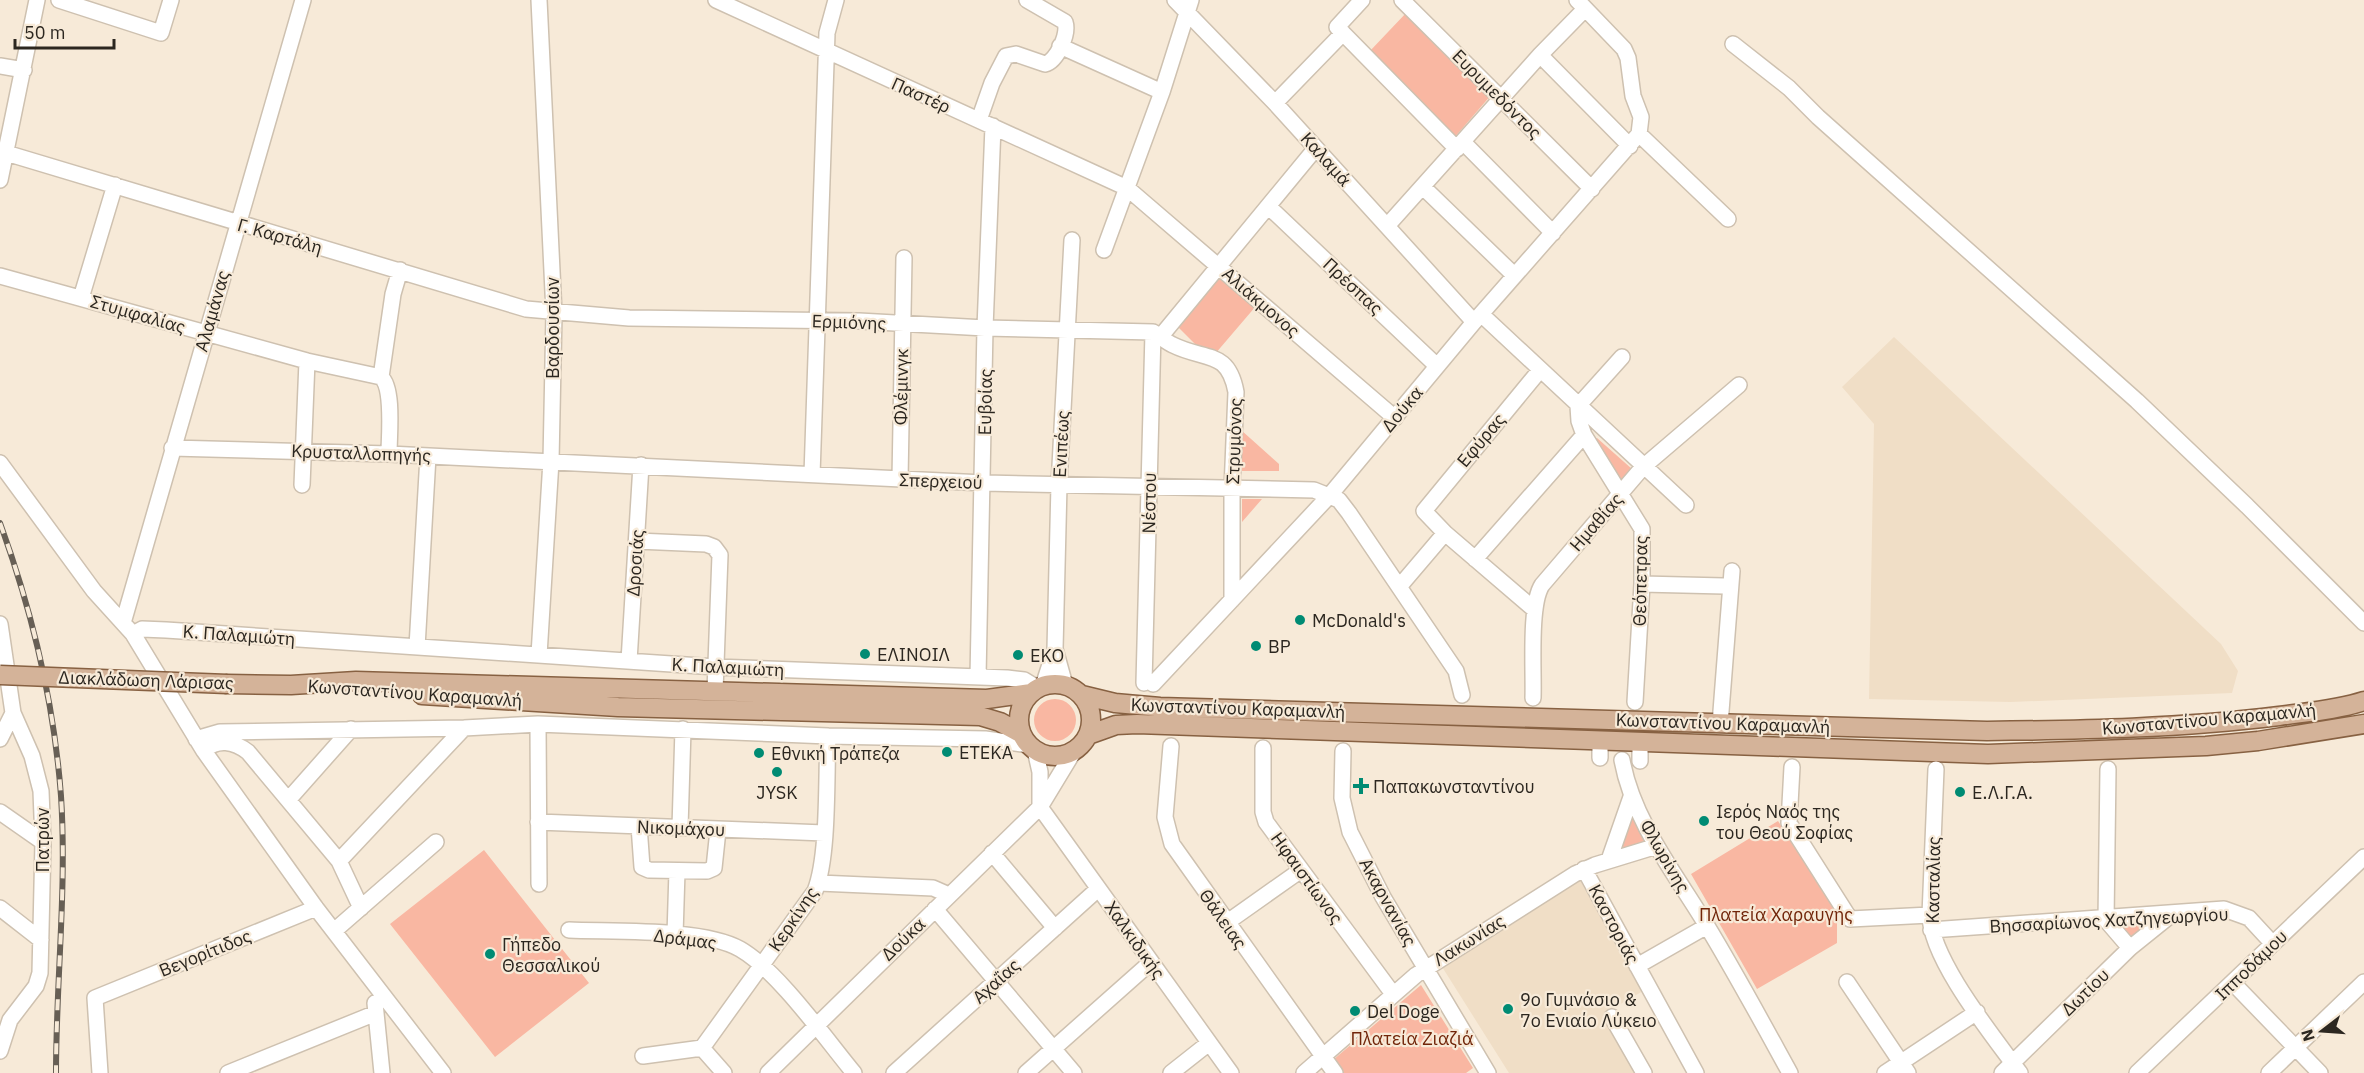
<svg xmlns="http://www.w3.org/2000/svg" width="2364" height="1073" font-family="'IBM Plex Sans',sans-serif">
<rect width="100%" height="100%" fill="#f7ead8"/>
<path fill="#f0dec6" d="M 1894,337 L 2221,644 L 2238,671 L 2232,693 L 2011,702 L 1869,699 L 1874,424 L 1842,387 Z
M 1578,877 L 1643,991 L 1603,1014 L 1638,1073 L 1509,1073 L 1439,962 Z"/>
<path fill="#f9b7a2" d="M 1407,12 L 1492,94 L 1454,138 L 1369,52 Z
M 1220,274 L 1256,306 L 1215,354 L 1198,347 L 1176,325 Z
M 1241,430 L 1279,464 L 1279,471 L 1240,471 Z
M 1597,438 L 1632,469 L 1621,483 L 1595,439 Z
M 1242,499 L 1262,499 L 1242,522 Z
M1034 720a21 21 0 1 1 42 0a21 21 0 1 1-42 0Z
M 1632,815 L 1645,843 L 1619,853 Z
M 1778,821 L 1837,910 L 1837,943 L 1757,989 L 1691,874 Z
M 484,850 L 589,983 L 495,1057 L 390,924 Z
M 2147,922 L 2132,938 L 2121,926 L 2122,924 Z
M 1421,985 L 1473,1068 L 1466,1073 L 1343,1073 L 1333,1060 Z"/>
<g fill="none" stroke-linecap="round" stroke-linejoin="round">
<g stroke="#cec1b0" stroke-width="18">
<path id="minor" d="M 59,0 L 161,33 L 171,0
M 539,0 L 554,313 L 551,461 L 539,655
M 716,0 L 1127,188 L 1395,418
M 1175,0 L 1275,103 L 1474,322
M 1362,0 L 1337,27 L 1457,149
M 1402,0 L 1592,189
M 1733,44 L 1789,88 L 1818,117 L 2137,401 L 2247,506 L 2364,623
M 1060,46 L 1162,92
M 1540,55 L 1630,146
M 0,66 L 24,70
M 1275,103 L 1343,33
M 979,120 L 992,83 L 1006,56 L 1016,54 L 1045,64 C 1057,61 1069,34 1065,22 L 1027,0
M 1639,134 L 1728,219
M 1463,142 L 1553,233
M 6,153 L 526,309 L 629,318 L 859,321 L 985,328 L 1153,332 L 1144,683
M 0,180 L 37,0
M 1423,187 L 1514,275
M 1269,207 L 1437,366
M 1387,226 L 1540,55 L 1585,9
M 1104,250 L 1162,92 L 1191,0
M 0,276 L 307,361 L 381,377
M 81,298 L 115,185
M 1481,314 L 1686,505
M 1153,332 C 1160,336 1166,342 1173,345 C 1205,361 1228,349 1236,392 L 1232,489 L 1232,600
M 1161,336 L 1316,148
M 1622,357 L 1578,406 L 1579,421 L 1584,435 L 1642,529 L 1642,584 L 1635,702
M 381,377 L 393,294 L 400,270
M 381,377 C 394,388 389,436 389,454
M 172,448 L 389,454 L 984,483 L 1314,490 L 1339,500 L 1349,513 L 1456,671 L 1462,695
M 0,463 L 94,591 L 133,634 L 204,751 L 316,908 L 443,1073
M 812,475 L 827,33 L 836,0
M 900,479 L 904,258
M 302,485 L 307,361
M 637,541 L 706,544 L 714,547 L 720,555 L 715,691
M 1475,559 L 1584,435
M 1642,584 L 1724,586
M 1399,587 L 1445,533
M 1535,610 L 1445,533 L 1424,511 L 1540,370
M 123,623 L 303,0
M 0,624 L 13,713 L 32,756 L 41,791 L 43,842 L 40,973 L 36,986 L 10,1020 L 0,1051
M 133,634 L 142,629 L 166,630 L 716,667 L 1007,678 L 1024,680 L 1037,688
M 417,647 L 428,456
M 629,661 L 641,465
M 978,677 L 985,328 L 993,126
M 1153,684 L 1330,495 L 1474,322 L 1639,134 L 1641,117 L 1633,96 L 1628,58 L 1624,49 L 1577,0
M 1065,685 L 1055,649 L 1059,485 L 1072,240
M 1043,686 L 1055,649
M 1533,698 C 1534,671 1529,605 1542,585 L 1643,467 L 1739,385
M 538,724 L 539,884
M 1720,724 L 1732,571
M 0,739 L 13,713
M 196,739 L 220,732 L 464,728 L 538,724 L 828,736 L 985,739 L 1029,745
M 1600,741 L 1600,758
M 1171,746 L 1165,817 L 1172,844 L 1335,1073
M 1263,748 L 1263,812 L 1266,822 L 1393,994
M 1035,750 L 1040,772 L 1040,807
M 204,751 C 217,738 234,741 248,752 L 339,861 L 361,908
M 1343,751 L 1342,798 L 1350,832 L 1383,897 L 1488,1073
M 1622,760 C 1633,821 1675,873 1707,926 C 1736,974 1763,1024 1790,1073
M 1640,761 L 1640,742
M 1792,767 L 1789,823 L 1850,919 L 1930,915
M 1936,769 L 1930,915 C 1930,959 1994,1037 2020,1073
M 2108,769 L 2106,920 L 2130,948
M 289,799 L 351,729
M 1040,807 L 1231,1073
M 0,812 L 43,842
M 538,822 L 824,833
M 639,826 L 642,867 L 649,870 L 707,871 L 714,868 L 718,830
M 680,828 L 683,729
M 992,853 L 1055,928
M 1609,860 L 1631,797
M 339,861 L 464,728
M 1584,869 L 1696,1073
M 819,883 L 933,888 L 949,895
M 0,908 L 41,940
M 935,909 L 1074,1073
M 1226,923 L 1301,870
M 569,930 C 613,932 703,928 740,949 C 778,971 825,1038 854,1073
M 1931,930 L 2224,909 L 2249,918 L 2273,944
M 334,931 L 436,842
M 675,935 L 677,871
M 1637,966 L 1707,926
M 1847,982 L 1908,1073
M 2233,983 L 2320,1073
M 375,1003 L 382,1073
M 1612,1017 L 1644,1073
M 643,1056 L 702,1048
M 100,1073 L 95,998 L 316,908
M 228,1073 L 376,1013
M 724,1073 L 702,1048 L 815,891 C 829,856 826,777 828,736
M 768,1073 L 1040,807 L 1074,751
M 894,1073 L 1098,889
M 1026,1073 L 1150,963
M 1171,1073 L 1209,1043
M 1304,1073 L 1416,975 L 1575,874 L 1595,865 L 1657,846
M 1885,1073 L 1977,1012
M 2002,1073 L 2130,948 L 2171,915
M 2137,1073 L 2364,857
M 2269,1073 L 2364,982"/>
</g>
<g stroke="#876142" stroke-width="21">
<path id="major" d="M1019 720a36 36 0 1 1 72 0a36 36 0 1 1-72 0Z
M 227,684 L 291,685 L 356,681 L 987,699 L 1031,693
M 422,695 L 618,707 L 980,716 L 1000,722 L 1022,734
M 1082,695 L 1115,703 L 1160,707 L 1987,731 C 2084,730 2182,728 2279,716 C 2307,712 2337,710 2364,701
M 1088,735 L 1116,725 L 1137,724 L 1988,754 L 2206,746 L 2258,741 L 2364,724"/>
</g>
<use href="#minor" stroke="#fff" stroke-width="15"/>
<use href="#major" stroke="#d4b399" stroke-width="18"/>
<g stroke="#675f55" stroke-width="6">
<path id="rail" d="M 0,523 C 32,611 54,702 61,796 C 67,888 56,981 56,1073"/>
</g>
<use href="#rail" stroke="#f7ead8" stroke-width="4" stroke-dasharray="11" stroke-linecap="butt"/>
<g stroke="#876142" stroke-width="21" stroke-linecap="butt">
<path id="major-bridge" d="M 0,675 L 227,684"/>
</g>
<use href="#major-bridge" stroke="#d4b399" stroke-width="18"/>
</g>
<g fill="#008b73" stroke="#f7ead8" stroke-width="2">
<circle cx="1300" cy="620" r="6"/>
<circle cx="1256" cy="646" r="6"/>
<circle cx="865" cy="654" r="6"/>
<circle cx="1018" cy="655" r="6"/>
<circle cx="947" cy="752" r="6"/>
<circle cx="759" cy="753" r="6"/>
<circle cx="777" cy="772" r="6"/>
<path d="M1358 777h6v6h6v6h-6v6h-6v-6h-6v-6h6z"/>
<circle cx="1960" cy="792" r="6"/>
<circle cx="1704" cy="821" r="6"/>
<circle cx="490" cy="954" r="6"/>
<circle cx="1508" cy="1009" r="6"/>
<circle cx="1355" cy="1011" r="6"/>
</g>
<g text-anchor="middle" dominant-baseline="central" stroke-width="4.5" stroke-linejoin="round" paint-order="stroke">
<g font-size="18" fill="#2c2720" stroke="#f7ead8">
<text transform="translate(1497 94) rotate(45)">Ευρυμεδόντος</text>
<text transform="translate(921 95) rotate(24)">Παστέρ</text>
<text transform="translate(1326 159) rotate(48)">Καλαμά</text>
<text transform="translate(280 236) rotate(16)">Γ. Καρτάλη</text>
<text transform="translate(1353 286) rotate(43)">Πρέσπας</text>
<text transform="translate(1261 302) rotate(41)">Αλιάκμονος</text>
<text transform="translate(212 311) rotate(-74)">Αλαμάνας</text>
<text transform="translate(138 314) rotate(16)">Στυμφαλίας</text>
<text transform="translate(849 322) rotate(2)">Ερμιόνης</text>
<text transform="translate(552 328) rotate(-90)">Βαρδουσίων</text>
<text transform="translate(901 387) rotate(-89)">Φλέμινγκ</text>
<text transform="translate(985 402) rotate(-89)">Ευβοίας</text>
<text transform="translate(1402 409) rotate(-50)">Δούκα</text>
<text transform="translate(1481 440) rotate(-50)">Εφύρας</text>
<text transform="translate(1234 441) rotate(-88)">Στρυμόνος</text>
<text transform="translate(1061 444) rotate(-87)">Ενιπέως</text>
<text transform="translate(361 453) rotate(2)">Κρυσταλλοπηγής</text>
<text transform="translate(941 481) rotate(2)">Σπερχειού</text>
<text transform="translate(1149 503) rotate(-89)">Νέστου</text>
<text transform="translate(1596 522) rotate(-49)">Ημαθίας</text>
<text transform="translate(635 563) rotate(-86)">Δροσιάς</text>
<text transform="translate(1640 581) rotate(-89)">Θεόπετρας</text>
<text transform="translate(239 635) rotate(4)">Κ. Παλαμιώτη</text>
<text transform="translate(728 667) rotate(3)">Κ. Παλαμιώτη</text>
<text transform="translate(146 680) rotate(2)">Διακλάδωση Λάρισας</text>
<text transform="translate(415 693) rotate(4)">Κωνσταντίνου Καραμανλή</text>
<text transform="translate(1238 708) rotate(2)">Κωνσταντίνου Καραμανλή</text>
<text transform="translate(2209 719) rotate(-5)">Κωνσταντίνου Καραμανλή</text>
<text transform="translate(1723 723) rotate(2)">Κωνσταντίνου Καραμανλή</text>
<text transform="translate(681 828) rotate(2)">Νικομάχου</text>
<text transform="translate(42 840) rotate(-90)">Πατρών</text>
<text transform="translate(1665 856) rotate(60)">Φλωρίνης</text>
<text transform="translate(1307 878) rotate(54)">Ηφαιστίωνος</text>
<text transform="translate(1933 880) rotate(-89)">Κασταλίας</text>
<text transform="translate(1388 902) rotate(61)">Ακαρνανίας</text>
<text transform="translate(793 919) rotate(-56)">Κερκίνης</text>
<text transform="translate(1223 919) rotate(55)">Θάλειας</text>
<text transform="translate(2109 920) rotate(-3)">Βησσαρίωνος Χατζηγεωργίου</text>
<text transform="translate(1614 924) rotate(62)">Καστοριάς</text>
<text transform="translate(685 939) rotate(7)">Δράμας</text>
<text transform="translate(903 939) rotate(-44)">Δούκα</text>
<text transform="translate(1135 940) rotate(55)">Χαλκιδικής</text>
<text transform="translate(1469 940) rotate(-32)">Λακωνίας</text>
<text transform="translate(205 953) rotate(-22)">Βεγορίτιδος</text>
<text transform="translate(2251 965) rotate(-44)">Ιπποδάμου</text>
<text transform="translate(996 981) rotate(-42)">Αχαΐας</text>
<text transform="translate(2085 992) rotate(-44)">Δωτίου</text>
</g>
<g font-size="18" fill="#2c2720" stroke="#f7ead8" text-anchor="start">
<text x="1312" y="620">McDonald's</text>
<text x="1268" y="646">BP</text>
<text x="877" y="654">ΕΛΙΝΟΙΛ</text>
<text x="1030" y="655">EKO</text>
<text x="959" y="752">ΕΤΕΚΑ</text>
<text x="771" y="753">Εθνική Τράπεζα</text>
<text x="1373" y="786">Παπακωνσταντίνου</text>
<text x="777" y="792" text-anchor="middle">JYSK</text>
<text x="1972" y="792">Ε.Λ.Γ.Α.</text>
<text x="1716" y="811">Ιερός Ναός της<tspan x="1716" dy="21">του Θεού Σοφίας</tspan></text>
<text x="502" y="944">Γήπεδο<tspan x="502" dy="21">Θεσσαλικού</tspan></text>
<text x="1520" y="999">9ο Γυμνάσιο &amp;<tspan x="1520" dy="21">7ο Ενιαίο Λύκειο</tspan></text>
<text x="1367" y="1011">Del Doge</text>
</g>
<g font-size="18" fill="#712509" stroke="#f7ead8">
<text x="1776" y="914">Πλατεία Χαραυγής</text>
<text x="1412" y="1038">Πλατεία Ζιαζιά</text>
</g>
</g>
<g transform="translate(2322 1031) rotate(253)" stroke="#f7ead8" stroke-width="4.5" paint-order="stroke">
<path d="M0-4.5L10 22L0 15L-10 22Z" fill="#2c2720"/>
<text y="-9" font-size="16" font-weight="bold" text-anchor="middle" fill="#2c2720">N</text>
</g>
<path d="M15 39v9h99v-9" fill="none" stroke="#2c2720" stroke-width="3"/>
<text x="24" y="39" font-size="18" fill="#2c2720" stroke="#f7ead8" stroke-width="4.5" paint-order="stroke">50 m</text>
</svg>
